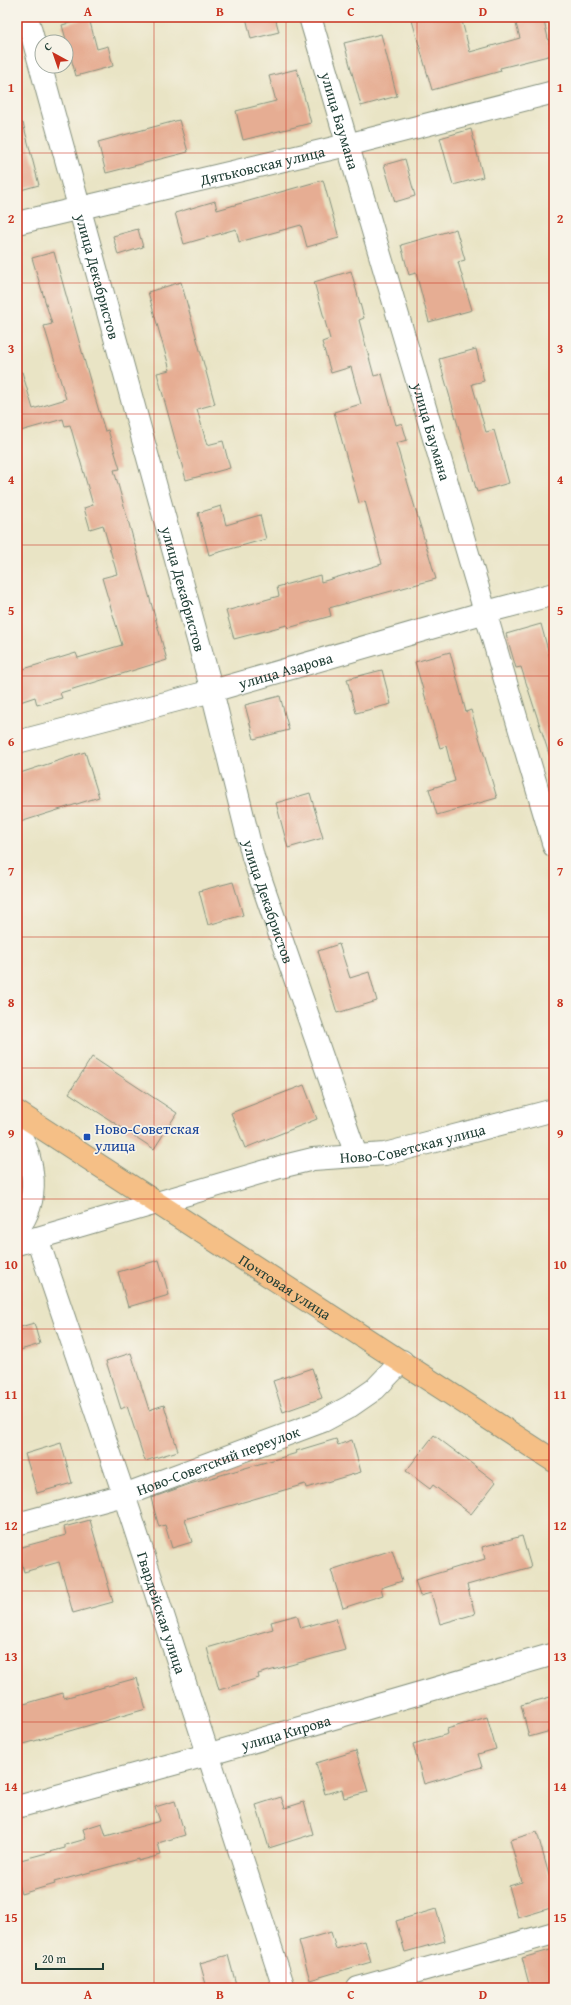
<svg xmlns="http://www.w3.org/2000/svg" width="571" height="2005" font-family="'Gentium Book Plus',serif">
<rect width="100%" height="100%" fill="#f7f3e8"/>
<filter id="ink" filterUnits="userSpaceOnUse"><feTurbulence type="fractalNoise" baseFrequency=".025" numOctaves="2"/><feDisplacementMap in="SourceGraphic" scale="8" xChannelSelector="R" yChannelSelector="G"/><feConvolveMatrix kernelMatrix="1 2 1 2 8 2 1 2 1" color-interpolation-filters="sRGB"/></filter>
<filter id="wash" filterUnits="userSpaceOnUse"><feTurbulence type="fractalNoise" baseFrequency=".012" numOctaves="4" result="noise"/><feDisplacementMap in="SourceGraphic" scale="16" xChannelSelector="R" yChannelSelector="G"/><feGaussianBlur stdDeviation="0.9" result="paint"/><feColorMatrix in="noise" values="0 0 0 0 0 0 0 0 0 0 0 0 0 0 0 0 0 1.4 0 .05"/><feComposite in="paint" operator="in"/></filter>
<g filter="url(#wash)">
<rect width="100%" height="100%" fill="#e9e4c5"/>
<g id="blocks">
<path fill="#e6ad93" d="M 246,17 L 275,17 L 279,32 L 251,39 Z
M 411,17 L 461,17 L 470,52 L 520,38 L 516,24 L 543,17 L 552,55 L 500,68 L 501,71 L 432,90 Z
M 89,18 L 97,49 L 108,46 L 113,66 L 76,76 L 62,25 Z
M 381,34 L 397,96 L 361,106 L 344,43 Z
M 297,69 L 311,123 L 243,140 L 236,111 L 276,101 L 269,76 Z
M 179,120 L 188,152 L 106,173 L 98,142 Z
M 23,123 L 39,185 L 17,191 L 17,124 Z
M 471,129 L 483,177 L 453,185 L 440,138 Z
M 405,159 L 415,196 L 395,202 L 384,165 Z
M 323,180 L 339,238 L 307,247 L 301,225 L 239,242 L 236,229 L 184,244 L 175,213 L 215,201 L 217,210 Z
M 138,229 L 143,247 L 118,255 L 113,236 Z
M 456,229 L 465,260 L 458,262 L 472,310 L 429,322 L 416,273 L 409,275 L 401,245 Z
M 54,252 L 93,391 L 105,431 L 108,430 L 120,469 L 114,470 L 167,660 L 60,693 L 62,698 L 37,705 L 35,697 L 17,703 L 17,671 L 76,653 L 78,658 L 122,645 L 102,578 L 117,574 L 103,525 L 90,529 L 84,508 L 93,505 L 70,425 L 65,426 L 63,419 L 17,432 L 17,372 L 22,372 L 33,409 L 66,399 L 44,326 L 52,324 L 32,258 Z
M 351,271 L 364,318 L 359,320 L 374,376 L 382,374 L 396,425 L 402,423 L 407,440 L 396,443 L 436,579 L 329,608 L 331,616 L 288,628 L 287,625 L 234,639 L 226,611 L 279,596 L 277,587 L 320,575 L 321,582 L 382,564 L 365,501 L 359,503 L 334,412 L 361,404 L 351,367 L 331,373 L 322,342 L 330,339 L 314,282 Z
M 181,282 L 215,404 L 197,409 L 207,445 L 223,441 L 230,468 L 186,480 L 157,373 L 170,370 L 148,292 Z
M 476,349 L 484,381 L 472,384 L 486,432 L 494,430 L 509,483 L 477,492 L 439,359 Z
M 221,506 L 226,525 L 260,515 L 266,539 L 209,555 L 198,513 Z
M 541,624 L 554,673 L 554,756 L 550,757 L 521,667 L 516,668 L 506,634 Z
M 450,652 L 466,712 L 471,710 L 497,798 L 437,815 L 429,789 L 455,781 L 446,746 L 440,748 L 415,662 Z
M 382,670 L 391,704 L 356,713 L 347,679 Z
M 280,696 L 289,730 L 254,739 L 245,705 Z
M 85,752 L 99,797 L 17,823 L 17,774 Z
M 310,793 L 323,838 L 288,848 L 276,803 Z
M 233,882 L 243,915 L 208,925 L 199,891 Z
M 339,944 L 350,978 L 369,972 L 377,1001 L 337,1013 L 318,951 Z
M 92,1057 L 177,1113 L 154,1149 L 69,1093 Z
M 304,1085 L 317,1119 L 245,1148 L 231,1113 Z
M 159,1260 L 169,1295 L 128,1307 L 118,1272 Z
M 34,1323 L 40,1344 L 17,1351 L 17,1328 Z
M 131,1353 L 149,1410 L 164,1405 L 178,1451 L 145,1461 L 127,1406 L 121,1409 L 106,1361 Z
M 312,1368 L 322,1398 L 283,1412 L 273,1381 Z
M 434,1435 L 496,1482 L 471,1514 L 433,1485 L 430,1489 L 406,1471 Z
M 336,1439 L 338,1445 L 352,1440 L 361,1472 L 306,1488 L 305,1484 L 185,1519 L 192,1542 L 172,1548 L 165,1525 L 159,1527 L 151,1498 L 190,1484 L 297,1453 L 296,1451 Z
M 61,1443 L 72,1483 L 37,1493 L 25,1454 Z
M 90,1520 L 113,1602 L 73,1613 L 59,1562 L 24,1572 L 18,1548 L 66,1535 L 64,1527 Z
M 522,1536 L 531,1567 L 467,1585 L 475,1614 L 440,1624 L 431,1593 L 420,1596 L 415,1580 L 485,1559 L 482,1547 Z
M 392,1550 L 402,1581 L 381,1588 L 383,1595 L 343,1608 L 331,1570 Z
M 297,1615 L 301,1628 L 336,1618 L 345,1650 L 258,1674 L 259,1678 L 219,1690 L 207,1648 L 273,1629 L 271,1622 Z
M 137,1678 L 146,1709 L 17,1746 L 17,1706 L 63,1693 L 64,1698 Z
M 554,1696 L 554,1730 L 529,1737 L 521,1705 Z
M 487,1717 L 496,1749 L 478,1754 L 482,1767 L 424,1784 L 413,1744 L 448,1734 L 447,1729 Z
M 356,1751 L 368,1792 L 344,1798 L 342,1789 L 325,1794 L 316,1763 Z
M 281,1797 L 285,1808 L 304,1802 L 313,1834 L 269,1848 L 256,1805 Z
M 175,1801 L 185,1835 L 158,1843 L 161,1855 L 138,1861 L 138,1859 L 54,1882 L 55,1884 L 21,1894 L 17,1880 L 17,1861 L 65,1848 L 65,1845 L 86,1839 L 83,1829 L 102,1823 L 106,1836 L 160,1821 L 155,1807 Z
M 537,1832 L 554,1893 L 554,1907 L 518,1918 L 509,1886 L 522,1882 L 510,1840 Z
M 436,1909 L 445,1941 L 405,1952 L 396,1921 Z
M 331,1932 L 336,1949 L 365,1941 L 371,1962 L 310,1980 L 299,1941 Z
M 554,1949 L 554,1983 L 530,1988 L 522,1958 Z
M 228,1955 L 237,1988 L 207,1988 L 200,1963 Z"/>
</g>
</g>
<g filter="url(#ink)">
<use href="#blocks" fill-opacity="0" stroke="#84907c" stroke-width="1"/>
<g fill="none" stroke-linecap="round" stroke-linejoin="round">
<g stroke="#84907c" stroke-width="24">
<g id="minor">
<path id="s1" d="M 27,17 L 212,691 L 253,857 L 356,1155"/>
<path id="s2" d="M 310,17 L 554,846"/>
<path id="s3" d="M 17,223 L 347,145 L 554,92"/>
<path id="s4" d="M 17,742 L 212,691 L 486,612 L 554,594"/>
<path d="M 17,1129 C 35,1160 41,1200 17,1230"/>
<path id="s5" d="M 37,1238 L 124,1495 L 284,1988"/>
<path id="s6" d="M 17,1244 L 280,1167 L 313,1159 L 385,1154 L 554,1110"/>
<path id="s7" d="M 17,1524 L 124,1495 L 323,1421 L 349,1407 L 375,1389 L 402,1361"/>
<path id="s8" d="M 17,1807 L 210,1754 L 554,1654"/>
<path d="M 358,1988 L 554,1933"/>
</g>
</g>
<g stroke="#84907c" stroke-width="24">
<g id="major">
<path id="s9" d="M 17,1112 L 554,1461"/>
</g>
</g>
<use href="#minor" stroke="#fff" stroke-width="22"/>
<use href="#major" stroke="#f5bf86" stroke-width="22"/>
</g>
</g>
<path fill="none" stroke="#c8321e" stroke-width="1" stroke-opacity="0.55" d="M 154,17 L 154,1988M 286,17 L 286,1988M 417,17 L 417,1988M 17,153 L 554,153M 17,283 L 554,283M 17,414 L 554,414M 17,545 L 554,545M 17,676 L 554,676M 17,806 L 554,806M 17,937 L 554,937M 17,1068 L 554,1068M 17,1199 L 554,1199M 17,1329 L 554,1329M 17,1460 L 554,1460M 17,1591 L 554,1591M 17,1722 L 554,1722M 17,1852 L 554,1852"/>
<rect fill="#1a4fb4" stroke="#f7f3e8" stroke-width="1.5" x="83" y="1133" width="8" height="8" rx="2"/>
<g text-anchor="middle" dominant-baseline="central" stroke-width="3.5" stroke-linejoin="round" paint-order="stroke">
<g font-size="15" fill="#1f3d34" stroke="#f7f3e8">
<text stroke="none"><textPath href="#s2" startOffset="108">улица Баумана</textPath></text>
<text stroke="none"><textPath href="#s3" startOffset="252">Дятьковская улица</textPath></text>
<text stroke="none"><textPath href="#s1" startOffset="269">улица Декабристов</textPath></text>
<text stroke="none"><textPath href="#s2" startOffset="432">улица Баумана</textPath></text>
<text stroke="none"><textPath href="#s1" startOffset="593">улица Декабристов</textPath></text>
<text stroke="none"><textPath href="#s4" startOffset="278">улица Азарова</textPath></text>
<text stroke="none"><textPath href="#s1" startOffset="917">улица Декабристов</textPath></text>
<text stroke="none"><textPath href="#s6" startOffset="409">Ново-Советская улица</textPath></text>
<text stroke="none"><textPath href="#s9" startOffset="320">Почтовая улица</textPath></text>
<text stroke="none"><textPath href="#s7" startOffset="211">Ново-Советский переулок</textPath></text>
<text stroke="none"><textPath href="#s5" startOffset="395">Гвардейская улица</textPath></text>
<text stroke="none"><textPath href="#s8" startOffset="279">улица Кирова</textPath></text>
</g>
<g font-size="15" fill="#164399" stroke="#f7f3e8" text-anchor="start">
<text x="95" y="1128">Ново-Советская<tspan x="95" dy="17">улица</tspan></text>
</g>
</g>
<rect width="571" height="2005" fill="none" stroke="#f7f3e8" stroke-width="44"/>
<g transform="translate(54 54) rotate(320)"><circle r="19" fill="#f7f3e8" stroke="#a1aaa0"/>
<path d="M0-3L7 15L0 10L-7 15Z" fill="#c8321e"/>
<text y="-6" font-size="11" font-weight="bold" text-anchor="middle" fill="#1f3d34">С</text>
</g>
<path d="M36 1963v6h67v-6" fill="none" stroke="#1f3d34" stroke-width="2"/>
<text x="42" y="1963" font-size="12" fill="#1f3d34" stroke="#f7f3e8" stroke-width="3" paint-order="stroke">20 m</text>
<rect x="22" y="22" width="527" height="1961" fill="none" stroke="#c8321e" stroke-width="1.5"/>
<g font-size="13" text-anchor="middle" font-weight="bold" fill="#c8321e">
<text x="88" y="16">A</text>
<text x="220" y="16">B</text>
<text x="351" y="16">C</text>
<text x="483" y="16">D</text>
<text x="11" y="92">1</text>
<text x="560" y="92">1</text>
<text x="11" y="223">2</text>
<text x="560" y="223">2</text>
<text x="11" y="353">3</text>
<text x="560" y="353">3</text>
<text x="11" y="484">4</text>
<text x="560" y="484">4</text>
<text x="11" y="615">5</text>
<text x="560" y="615">5</text>
<text x="11" y="746">6</text>
<text x="560" y="746">6</text>
<text x="11" y="876">7</text>
<text x="560" y="876">7</text>
<text x="11" y="1007">8</text>
<text x="560" y="1007">8</text>
<text x="11" y="1138">9</text>
<text x="560" y="1138">9</text>
<text x="11" y="1269">10</text>
<text x="560" y="1269">10</text>
<text x="11" y="1399">11</text>
<text x="560" y="1399">11</text>
<text x="11" y="1530">12</text>
<text x="560" y="1530">12</text>
<text x="11" y="1661">13</text>
<text x="560" y="1661">13</text>
<text x="11" y="1791">14</text>
<text x="560" y="1791">14</text>
<text x="11" y="1922">15</text>
<text x="560" y="1922">15</text>
<text x="88" y="1999">A</text>
<text x="220" y="1999">B</text>
<text x="351" y="1999">C</text>
<text x="483" y="1999">D</text>
</g>
</svg>
